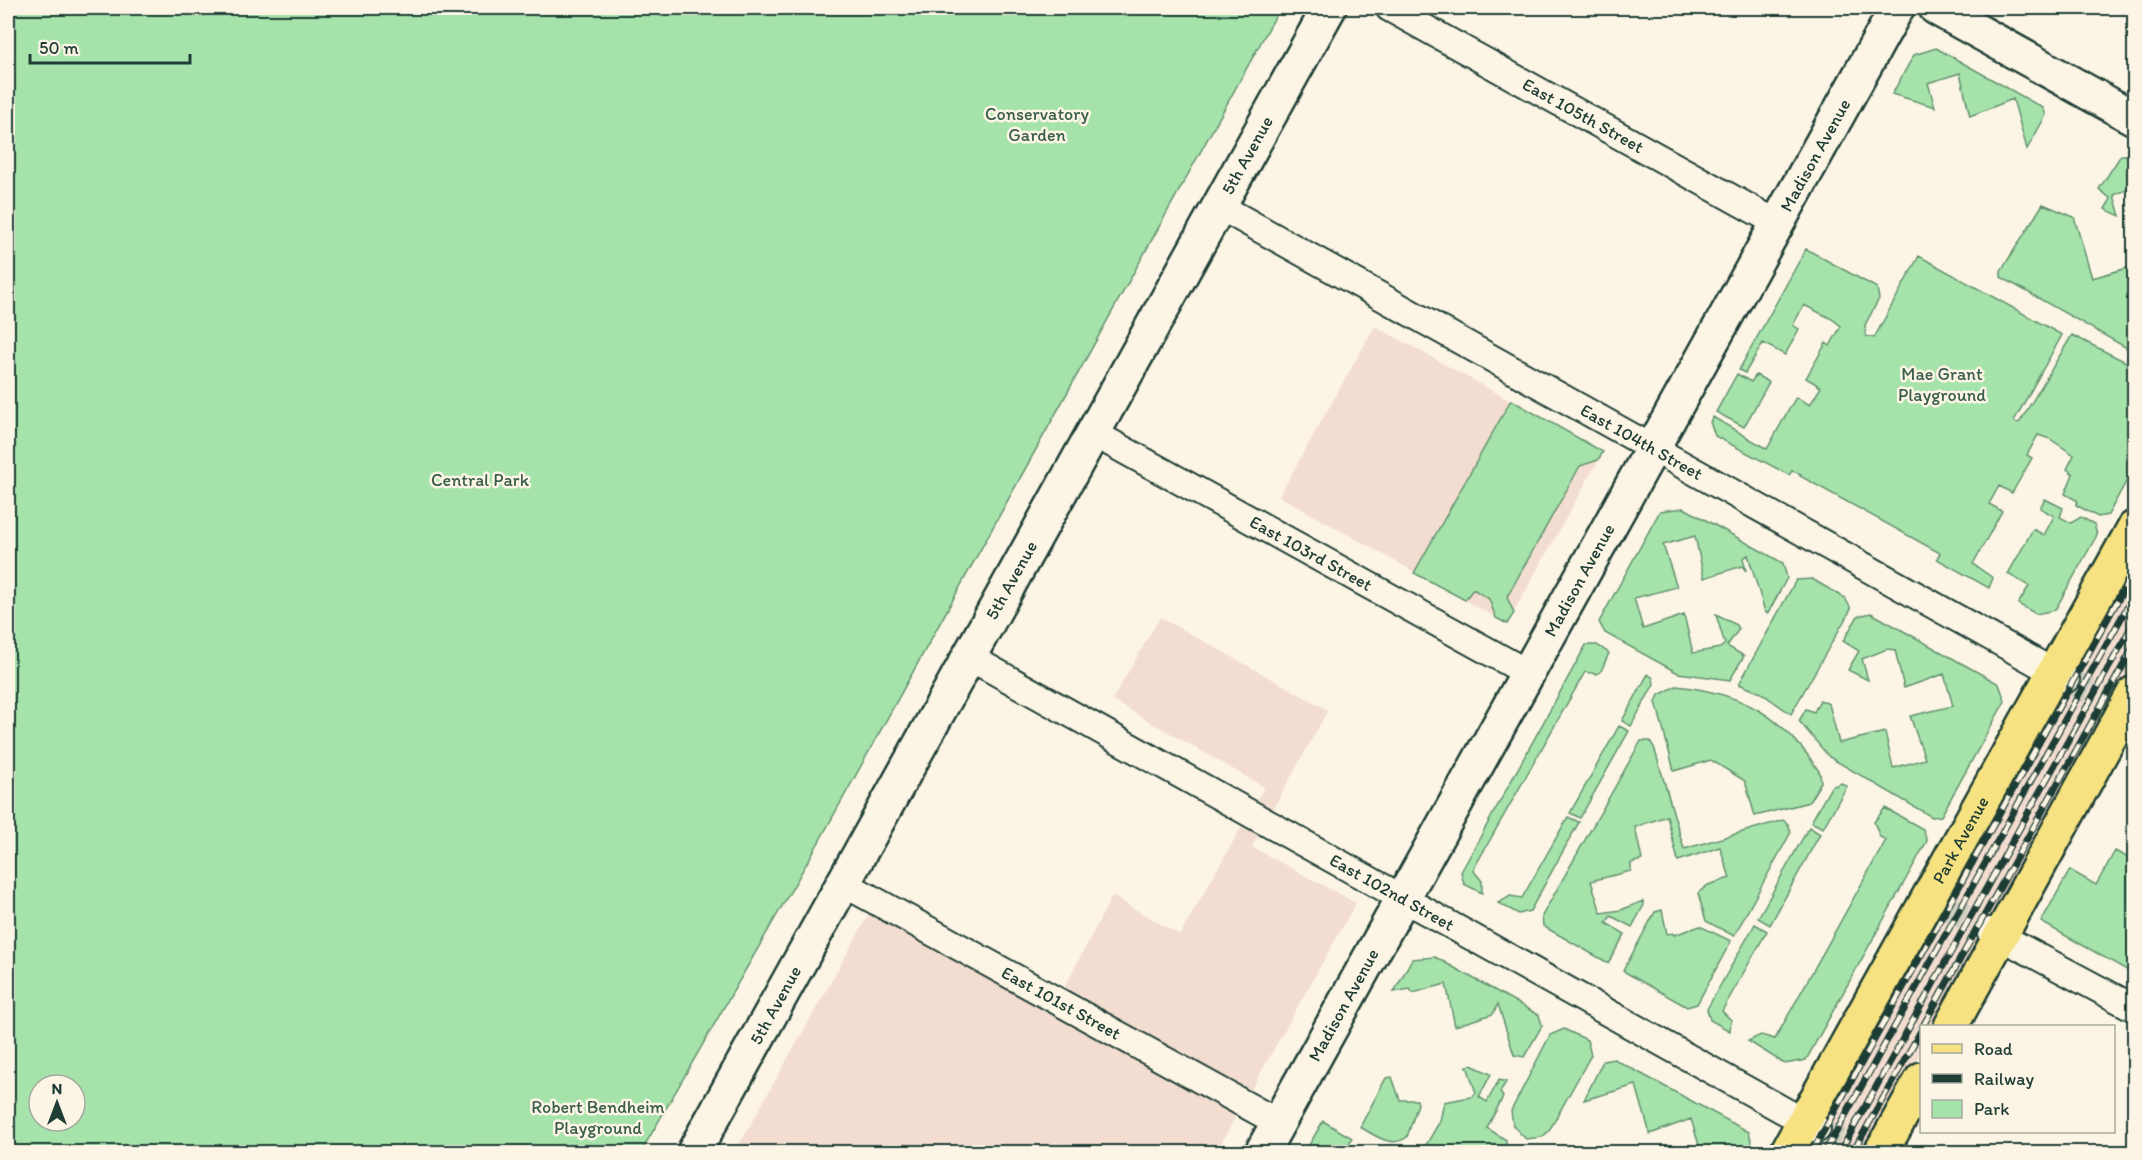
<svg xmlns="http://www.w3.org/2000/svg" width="2142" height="1160" font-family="Itim,sans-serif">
<rect width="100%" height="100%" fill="#fcf5e5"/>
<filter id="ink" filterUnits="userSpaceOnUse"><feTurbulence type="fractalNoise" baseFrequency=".0167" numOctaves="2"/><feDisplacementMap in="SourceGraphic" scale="12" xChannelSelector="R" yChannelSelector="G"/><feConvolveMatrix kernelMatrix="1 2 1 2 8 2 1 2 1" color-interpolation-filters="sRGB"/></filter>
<g filter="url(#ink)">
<path fill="#f3ddd1" d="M 1375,326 L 1603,452 L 1507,624 L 1279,496 Z
M 2134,551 L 2134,669 L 1935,1026 L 1922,1026 L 1921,1052 L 1865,1152 L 1800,1152 Z
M 1160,617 L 1328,710 L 1252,847 L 1356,903 L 1216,1152 L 735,1152 L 871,911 L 1051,1013 L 1112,896 L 1180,935 L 1264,787 L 1112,700 Z"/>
<path fill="#a5e3aa" stroke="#62906f" stroke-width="1.5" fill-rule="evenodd" d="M 8,8 L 1280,8 L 820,840 L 641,1152 L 8,1152 ZM 39,1085 L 75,1085 L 75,1121 L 39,1121 Z
M 1936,48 L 2043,108 L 2046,115 L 2027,149 L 2013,99 L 1970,116 L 1960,73 L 1928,83 L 1935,107 L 1892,94 L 1914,55 Z
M 2121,155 L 2127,155 L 2134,159 L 2134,187 L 2114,195 L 2120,216 L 2105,209 L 2111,199 L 2099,189 Z
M 2043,204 L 2074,217 L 2092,278 L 2134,266 L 2134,352 L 2001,277 L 2001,271 Z
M 1806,249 L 1877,288 L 1879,299 L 1865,325 L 1866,336 L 1874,338 L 1919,256 L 2062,335 L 2014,421 L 2017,423 L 2020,422 L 2072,335 L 2134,366 L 2134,467 L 2108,515 L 2098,517 L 2076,505 L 2078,501 L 2065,494 L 2073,474 L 2067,469 L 2074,455 L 2050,439 L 2038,435 L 2027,455 L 2032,458 L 2012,493 L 1999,486 L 1989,504 L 2002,511 L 1973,564 L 1993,578 L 1989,588 L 1937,559 L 1940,553 L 1800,476 L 1801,474 L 1792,471 L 1789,475 L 1715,436 L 1710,422 L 1713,417 L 1767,449 L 1796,397 L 1810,405 L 1821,387 L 1806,378 L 1826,343 L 1830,346 L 1841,326 L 1832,319 L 1804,305 L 1793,325 L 1799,329 L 1785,355 L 1763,343 L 1745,373 L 1739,370 Z
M 1737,374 L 1751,382 L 1756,375 L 1769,382 L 1744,427 L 1716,412 Z
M 1511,400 L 1603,452 L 1598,460 L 1580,466 L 1507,597 L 1514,613 L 1507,624 L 1496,618 L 1489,599 L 1473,589 L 1465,600 L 1414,573 Z
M 2045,499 L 2063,508 L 2060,517 L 2071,523 L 2081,517 L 2094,524 L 2097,535 L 2055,610 L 2036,614 L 2018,604 L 2029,586 L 2008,574 L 2033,529 L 2044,535 L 2054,516 L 2040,508 Z
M 1684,508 L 1783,563 L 1787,578 L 1768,613 L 1765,612 L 1748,555 L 1743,558 L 1746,571 L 1742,566 L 1704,578 L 1695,536 L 1663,545 L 1677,587 L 1634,598 L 1643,629 L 1684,615 L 1693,653 L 1720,648 L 1725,644 L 1716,615 L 1737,625 L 1739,629 L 1727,646 L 1744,656 L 1730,680 L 1678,673 L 1605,633 L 1599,622 L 1660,511 Z
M 1812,579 L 1845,598 L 1851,609 L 1791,714 L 1761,693 L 1739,684 L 1796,580 Z
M 1871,613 L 1999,684 L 2005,701 L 1941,816 L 1932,817 L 1829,757 L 1799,721 L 1806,709 L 1814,712 L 1820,700 L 1829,704 L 1839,743 L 1885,732 L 1893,768 L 1925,759 L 1910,716 L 1953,706 L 1944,674 L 1904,688 L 1895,650 L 1887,649 L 1862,659 L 1868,680 L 1848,670 L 1859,651 L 1843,641 L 1858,616 Z
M 1586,645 L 1597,645 L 1609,653 L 1601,671 L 1597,674 L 1585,672 L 1473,870 L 1482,881 L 1482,893 L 1464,884 L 1461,872 Z
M 1648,674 L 1653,678 L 1654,684 L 1631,726 L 1622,721 Z
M 1676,686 C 1743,693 1784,716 1820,773 L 1821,782 L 1809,802 L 1755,816 L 1745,781 L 1711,760 L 1674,771 L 1656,702 L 1659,695 Z
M 1619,726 L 1629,731 L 1580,818 L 1570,813 Z
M 1641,741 L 1650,741 L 1654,747 L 1684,849 L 1783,820 L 1788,824 L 1791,832 L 1734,936 L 1706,921 L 1698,893 L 1708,885 L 1730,878 L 1720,847 L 1678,861 L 1667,816 L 1635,827 L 1642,860 L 1631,863 L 1631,871 L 1591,881 L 1601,913 L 1621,910 L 1643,901 L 1644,905 L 1632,927 L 1611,916 L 1606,923 L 1625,934 L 1608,963 L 1543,926 L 1542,916 Z
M 1841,783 L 1847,786 L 1823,828 L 1811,822 L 1831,787 Z
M 1885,808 L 1923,829 L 1927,841 L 1806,1060 L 1785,1064 L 1748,1041 L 1761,1035 L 1775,1039 L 1886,840 L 1880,837 L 1874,822 Z
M 1568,817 L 1579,822 L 1530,911 L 1519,914 L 1498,903 L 1510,896 L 1522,898 Z
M 1809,827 L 1820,834 L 1770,925 L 1758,918 Z
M 2115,851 L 2134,861 L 2134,974 L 2041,922 L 2070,870 L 2096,885 Z
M 1662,910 L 1667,934 L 1673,933 L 1674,935 L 1700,926 L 1731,941 L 1697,1004 L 1687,1007 L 1623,971 L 1655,912 Z
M 1755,924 L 1767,931 L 1722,1011 L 1731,1020 L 1730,1031 L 1710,1020 L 1707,1009 Z
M 1435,957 L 1539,1015 L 1542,1026 L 1524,1057 L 1514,1055 L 1498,1004 L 1493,1014 L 1455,1026 L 1446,984 L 1413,993 L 1410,989 L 1394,992 L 1412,959 Z
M 1564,1029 L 1587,1040 L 1591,1055 L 1549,1131 L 1542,1137 L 1526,1139 L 1513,1126 L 1511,1111 L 1550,1035 Z
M 1614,1059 L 1749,1132 L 1754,1152 L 1701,1152 L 1691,1119 L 1650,1134 L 1636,1085 L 1584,1100 L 1603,1061 Z
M 1471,1065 L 1491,1074 L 1479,1097 L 1487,1102 L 1499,1080 L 1506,1082 L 1500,1092 L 1503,1097 L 1487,1128 L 1506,1140 L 1506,1152 L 1422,1152 L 1440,1121 L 1444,1102 L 1471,1097 L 1476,1093 L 1467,1066 Z
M 1392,1077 L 1400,1100 L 1417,1100 L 1418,1104 L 1407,1137 C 1391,1149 1375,1135 1360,1127 L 1386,1078 Z
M 1323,1121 L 1352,1138 L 1344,1152 L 1305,1152 Z"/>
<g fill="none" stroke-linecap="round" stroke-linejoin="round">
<path stroke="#d0d0c2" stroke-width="26" stroke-dasharray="26 13" stroke-linecap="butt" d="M 2066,679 L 2115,705
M 1942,904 L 1990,931
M 1817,1129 L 1861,1152"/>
<g stroke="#1f3d34" stroke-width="30">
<g id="minor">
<path id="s1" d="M 1389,8 L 1777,223"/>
<path id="s2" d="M 1219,206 L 2066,679"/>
<path id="s3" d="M 1093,433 L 1528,673"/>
<path id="s4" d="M 969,657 L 1817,1129"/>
<path id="s5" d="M 843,883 L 1279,1123"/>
<path d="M 1990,931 L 2134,1008"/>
</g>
</g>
<g stroke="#1f3d34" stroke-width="38">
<g id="secondary">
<path d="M 1936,8 L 2134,118"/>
<path id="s6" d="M 694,1152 L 1329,8"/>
<path id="s7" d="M 1262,1152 L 1897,8"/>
</g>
</g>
<g stroke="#1f3d34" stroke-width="38">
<g id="primary">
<path d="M 1951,1026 L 2134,693"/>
<path id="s8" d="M 1787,1152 L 2134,528"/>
<path d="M 1881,1152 L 1922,1079"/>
</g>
</g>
<use href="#minor" stroke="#fcf5e5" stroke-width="26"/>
<use href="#secondary" stroke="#fcf5e5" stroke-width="33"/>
<use href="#primary" stroke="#f6e281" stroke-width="33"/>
<g stroke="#1f3d34" stroke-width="7">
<path id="rail" d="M 1923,1026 L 2134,646
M 1812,1152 L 2134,571
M 1825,1152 L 2134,595
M 1840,1152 L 2134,622
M 1853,1152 L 1922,1029"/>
</g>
<use href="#rail" stroke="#fcf5e5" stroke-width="4.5" stroke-dasharray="14" stroke-linecap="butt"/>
</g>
</g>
<g text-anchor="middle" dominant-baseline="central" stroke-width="5" stroke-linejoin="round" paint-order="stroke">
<g font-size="18" fill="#3a5e4c" stroke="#fcf5e5">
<text x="1037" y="114">Conservatory<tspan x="1037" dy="21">Garden</tspan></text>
<text x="1942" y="374">Mae Grant<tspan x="1942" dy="21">Playground</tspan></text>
<text x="480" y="480">Central Park</text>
<text x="598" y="1107">Robert Bendheim<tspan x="598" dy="21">Playground</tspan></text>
</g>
<g font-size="18" fill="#1f3d34" stroke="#fcf5e5">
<text stroke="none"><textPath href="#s1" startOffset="222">East 105th Street</textPath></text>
<text stroke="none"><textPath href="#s6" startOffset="1140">5th Avenue</textPath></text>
<text stroke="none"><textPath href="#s7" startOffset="1140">Madison Avenue</textPath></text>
<text stroke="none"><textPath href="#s2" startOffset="484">East 104th Street</textPath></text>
<text stroke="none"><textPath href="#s3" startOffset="249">East 103rd Street</textPath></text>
<text stroke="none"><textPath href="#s6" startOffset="654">5th Avenue</textPath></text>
<text stroke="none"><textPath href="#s7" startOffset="654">Madison Avenue</textPath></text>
<text stroke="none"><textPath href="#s8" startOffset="357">Park Avenue</textPath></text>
<text stroke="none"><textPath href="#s4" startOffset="484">East 102nd Street</textPath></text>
<text stroke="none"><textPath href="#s5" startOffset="249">East 101st Street</textPath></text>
<text stroke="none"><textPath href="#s6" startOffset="168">5th Avenue</textPath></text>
<text stroke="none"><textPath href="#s7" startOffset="168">Madison Avenue</textPath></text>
</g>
</g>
<rect width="2142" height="1160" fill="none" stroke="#fcf5e5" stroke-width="30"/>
<rect x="15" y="15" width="2112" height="1130" fill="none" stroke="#1f3d34" stroke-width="2" filter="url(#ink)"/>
<rect x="1920" y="1025" width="195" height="108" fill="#fcf5e5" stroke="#a4ab9e" stroke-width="1.5"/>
<rect x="1932" y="1044" width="30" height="9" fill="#f6e281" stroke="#a4ab9e" stroke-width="1.5"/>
<text x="1974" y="1055" font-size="18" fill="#1f3d34">Road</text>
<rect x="1932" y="1074" width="30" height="9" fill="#1f3d34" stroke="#a4ab9e" stroke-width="1.5"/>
<text x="1974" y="1085" font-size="18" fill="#1f3d34">Railway</text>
<rect x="1932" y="1100" width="30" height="18" fill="#a5e3aa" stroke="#a4ab9e" stroke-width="1.5"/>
<text x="1974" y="1115" font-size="18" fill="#1f3d34">Park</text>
<g transform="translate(57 1103)"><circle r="28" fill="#fcf5e5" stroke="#a4ab9e" stroke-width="1.5"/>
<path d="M0-4.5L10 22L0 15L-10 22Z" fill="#1f3d34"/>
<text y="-9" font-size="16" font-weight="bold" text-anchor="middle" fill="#1f3d34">N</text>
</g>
<path d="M30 54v9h160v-9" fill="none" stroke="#1f3d34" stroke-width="3"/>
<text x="39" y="54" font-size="18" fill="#1f3d34" stroke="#fcf5e5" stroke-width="4.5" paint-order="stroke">50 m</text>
</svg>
